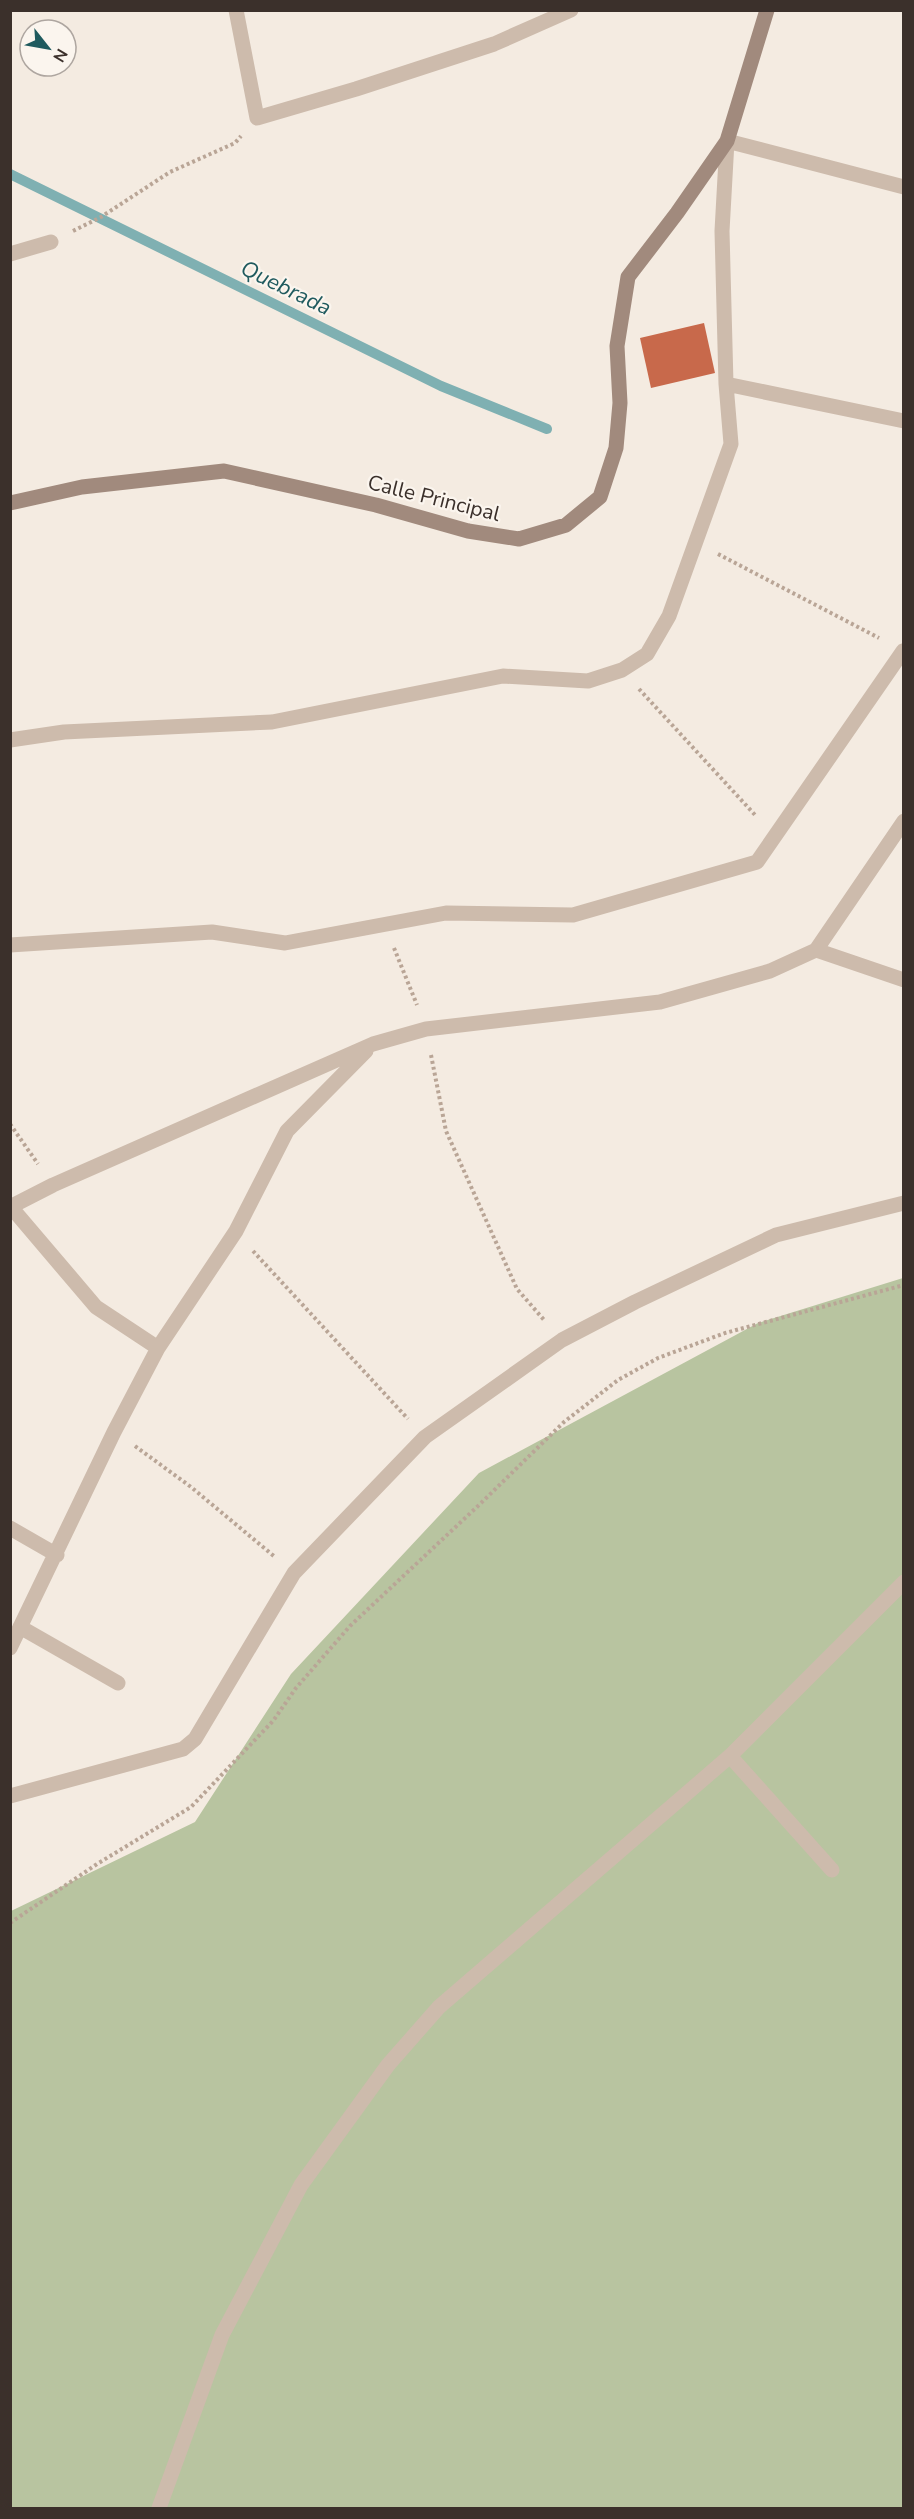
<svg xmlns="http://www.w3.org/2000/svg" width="914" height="2519" font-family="'Nunito Sans',sans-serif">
<rect width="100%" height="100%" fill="#f4ebe1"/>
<path fill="#b8c4a0" d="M 903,1278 L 903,2508 L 11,2508 L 11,1911 L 195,1822 L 291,1674 L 479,1473 L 758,1323 Z"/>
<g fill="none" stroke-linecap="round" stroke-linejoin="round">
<path stroke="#7fb0b2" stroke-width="10" d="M 10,174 L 441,386 L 547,429"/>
</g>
<path fill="#c8694b" d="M 704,323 L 715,373 L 651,388 L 640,338 Z"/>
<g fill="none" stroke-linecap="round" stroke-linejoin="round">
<path stroke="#b9a596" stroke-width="4" stroke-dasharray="3 3" stroke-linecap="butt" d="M 73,231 L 101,217 L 170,172 L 235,143 L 241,136
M 718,554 L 879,638
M 639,689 L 756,816
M 394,948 L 417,1005
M 431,1055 L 446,1131 L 517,1289 L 545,1321
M 10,1124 L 38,1164
M 253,1251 L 408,1419
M 135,1446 L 191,1487 L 275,1557
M 10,1923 L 97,1864 L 191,1807 L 273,1721 L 296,1688 L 350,1626 L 479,1505 L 564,1422 L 618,1380 L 658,1358 L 725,1333 L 904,1285"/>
<path stroke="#cdbbac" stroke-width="15" d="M 730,1756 L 832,1870
M 159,2508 L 222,2335 L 301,2185 L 388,2065 L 439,2007 L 730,1756 L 904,1582"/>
<path stroke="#cdbbac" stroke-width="15" d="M 236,10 L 257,118 L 356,89 L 494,44 L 571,10
M 10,254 L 51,242
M 726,384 L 904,421
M 10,740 L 64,732 L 272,722 L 503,676 L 588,681 L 622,670 L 647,654 L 669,616 L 731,444 L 726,384 L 722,231 L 727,141 L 904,187
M 10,945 L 212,932 L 285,943 L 446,913 L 573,915 L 757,862 L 903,651
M 816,950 L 904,980
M 10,1207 L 53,1185 L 373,1044 L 426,1029 L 660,1002 L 770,971 L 816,950 L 904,821
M 11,1207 L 96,1307 L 158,1348
M 10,1528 L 57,1555
M 20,1627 L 118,1683
M 10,1648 L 114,1432 L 158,1348 L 236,1231 L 287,1131 L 366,1051
M 10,1796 L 183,1749 L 195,1739 L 294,1573 L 425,1437 L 562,1340 L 635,1302 L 776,1235 L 904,1203"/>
<path stroke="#a18a7d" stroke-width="15" d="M 10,503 L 82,487 L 224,471 L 376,505 L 468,531 L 519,539 L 566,525 L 600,497 L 616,448 L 620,403 L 617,346 L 628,277 L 677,213 L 727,141 L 767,10"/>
</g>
<g text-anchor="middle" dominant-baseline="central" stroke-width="4.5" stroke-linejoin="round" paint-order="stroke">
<g font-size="21" fill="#3b302b" stroke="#fbf5ee">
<text transform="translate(434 498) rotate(14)">Calle Principal</text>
</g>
<g font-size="22" font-style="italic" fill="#1f5a5e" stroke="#fbf5ee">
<text transform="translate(286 288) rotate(26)">Quebrada</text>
</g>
</g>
<rect width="914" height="2519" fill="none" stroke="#3b302b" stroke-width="24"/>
<g transform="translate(48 48) rotate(121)"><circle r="28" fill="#fbf5ee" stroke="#aea6a0" stroke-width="1.5"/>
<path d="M0-4.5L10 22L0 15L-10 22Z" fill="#1f5a5e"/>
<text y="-9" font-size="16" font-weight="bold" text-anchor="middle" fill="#3b302b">N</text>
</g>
</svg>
